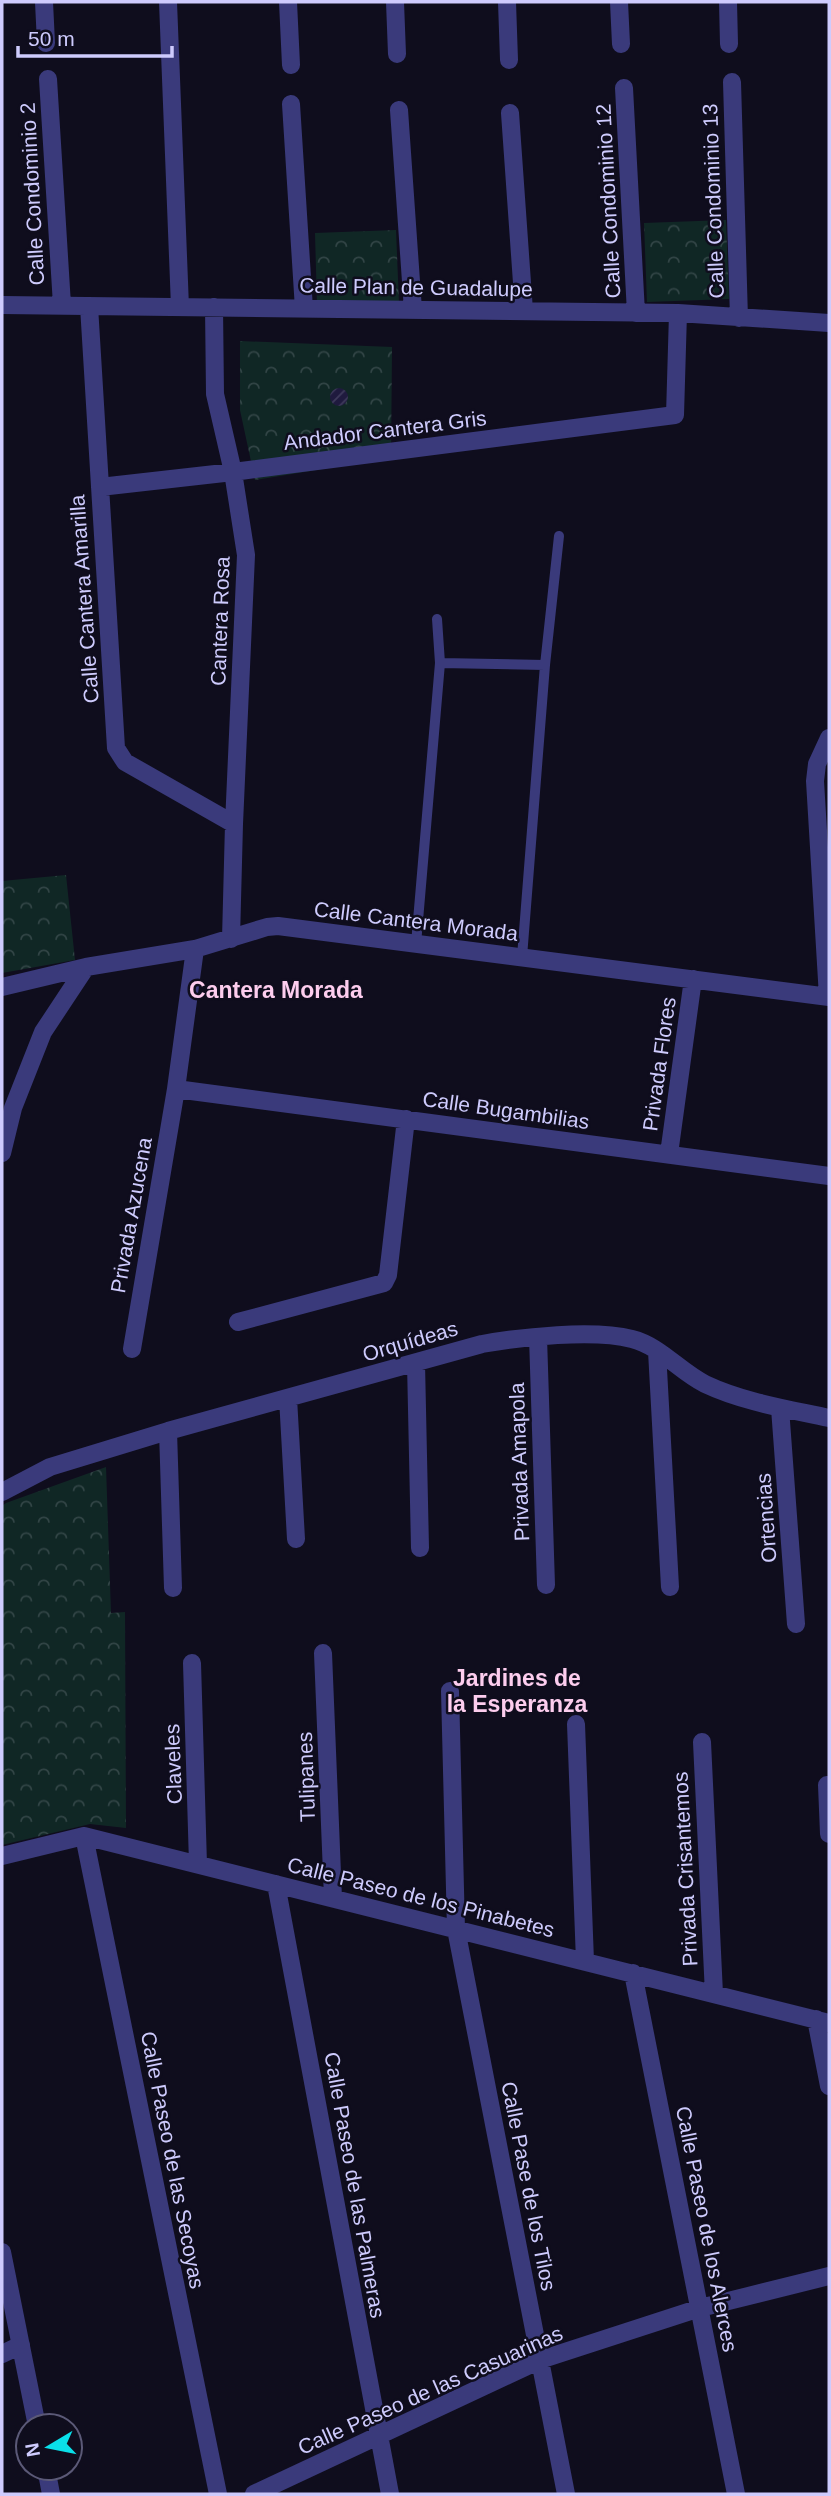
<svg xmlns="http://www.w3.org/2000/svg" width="831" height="2496" font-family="Arial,sans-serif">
<defs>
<pattern id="forest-crowns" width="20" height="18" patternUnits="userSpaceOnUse" patternTransform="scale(1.75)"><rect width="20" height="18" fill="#102725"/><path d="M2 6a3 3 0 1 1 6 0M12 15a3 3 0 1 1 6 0" fill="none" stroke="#324546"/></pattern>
<pattern id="building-hatch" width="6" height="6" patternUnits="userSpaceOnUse" patternTransform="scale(1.75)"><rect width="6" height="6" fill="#1f1a3e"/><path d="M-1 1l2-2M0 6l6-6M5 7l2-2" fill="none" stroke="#3e3a5b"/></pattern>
</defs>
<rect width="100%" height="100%" fill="#0f0d1d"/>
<path fill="url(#forest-crowns)" d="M 726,220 L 729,299 L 647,302 L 644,223 Z
M 396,230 L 399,304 L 317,303 L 315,233 Z
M 240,341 L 392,347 L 391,458 L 255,480 L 240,410 Z
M 66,875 L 75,960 L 2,973 L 2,881 Z
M 106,1467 L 111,1613 L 125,1612 L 126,1828 L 90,1824 L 2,1845 L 2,1506 L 6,1503 Z"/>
<path fill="url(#building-hatch)" d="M330 397a9 9 0 1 1 18 0a9 9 0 1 1-18 0Z"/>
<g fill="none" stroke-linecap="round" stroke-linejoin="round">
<path stroke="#3a3a7b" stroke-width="10" d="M 437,619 L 440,663
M 545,665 L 559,536
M 416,944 L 440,663 L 545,665 L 522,957"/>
<path stroke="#3a3a7b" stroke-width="18" d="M 44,2 L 46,43
M 168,2 L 180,307
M 288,2 L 291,65
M 395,2 L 397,54
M 507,2 L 509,60
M 619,2 L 621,44
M 728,2 L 729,44
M 48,79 L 62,305
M 732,82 L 739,318
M 624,88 L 636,313
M 291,104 L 304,309
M 399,110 L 413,310
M 510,113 L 524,311
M 2,305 L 678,313 L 829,323
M 89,306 L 116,748 L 125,762 L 234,824
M 214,307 L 215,394 L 233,472 L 246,555 L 234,824 L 231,939
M 100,487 L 233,472 L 675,415 L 678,313
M 2,987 L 86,967 L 195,949 L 267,927 L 278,926 L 829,997
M 828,997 L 815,781 L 817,764 L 829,738
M 176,1089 L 829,1176
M 2,1153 L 13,1108 L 43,1032 L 86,967
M 669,1154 L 693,979
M 238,1322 L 384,1283 L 388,1275 L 406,1119
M 538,1337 L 546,1585
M 132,1349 L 176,1089 L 195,949
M 657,1351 L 670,1587
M 416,1363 L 420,1548
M 288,1398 L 296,1539
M 780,1408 L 796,1624
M 168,1431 L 173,1588
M 2,1492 L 50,1467 L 168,1431 L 482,1344 C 522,1337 593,1329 632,1339 C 660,1346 679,1371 705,1384 C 743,1402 788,1409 829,1418
M 323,1653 L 333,1898
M 192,1663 L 198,1864
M 450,1691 L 456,1929 L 566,2494
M 576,1724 L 585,1961
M 702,1742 L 714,1994
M 827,1785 L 829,1834
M 84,1836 L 218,2494
M 2,1856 L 84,1836 L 829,2023
M 276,1884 L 390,2494
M 633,1973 L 736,2494
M 816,2019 L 829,2086
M 2,2252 L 37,2426
M 2,2354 L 21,2345
M 46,2468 L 51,2494
M 254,2494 L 540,2360 L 700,2308 L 829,2276"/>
</g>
<g text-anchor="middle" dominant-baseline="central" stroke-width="5" stroke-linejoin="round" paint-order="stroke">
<g font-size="21" fill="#cecbfd" stroke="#0f0d1d">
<text transform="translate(32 194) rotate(-93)">Calle Condominio 2</text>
<text transform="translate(608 201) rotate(-93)">Calle Condominio 12</text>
<text transform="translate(713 201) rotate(-92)">Calle Condominio 13</text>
<text transform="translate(416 287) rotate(1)">Calle Plan de Guadalupe</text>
<text transform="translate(385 430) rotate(-7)">Andador Cantera Gris</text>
<text transform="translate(84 599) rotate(-94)">Calle Cantera Amarilla</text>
<text transform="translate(220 621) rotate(-88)">Cantera Rosa</text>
<text transform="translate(416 921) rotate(7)">Calle Cantera Morada</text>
<text transform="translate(659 1064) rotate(-82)">Privada Flores</text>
<text transform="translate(506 1110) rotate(8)">Calle Bugambilias</text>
<text transform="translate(131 1215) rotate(-80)">Privada Azucena</text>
<text transform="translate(410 1341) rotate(-16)">Orquídeas</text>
<text transform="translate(519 1462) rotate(-92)">Privada Amapola</text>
<text transform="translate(766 1518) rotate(-94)">Ortencias</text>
<text transform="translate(173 1764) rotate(-92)">Claveles</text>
<text transform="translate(306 1777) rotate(-92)">Tulipanes</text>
<text transform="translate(685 1869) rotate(-93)">Privada Crisantemos</text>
<text transform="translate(421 1897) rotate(14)">Calle Paseo de los Pinabetes</text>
<text transform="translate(173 2160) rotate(79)">Calle Paseo de las Secoyas</text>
<text transform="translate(355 2185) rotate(80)">Calle Paseo de las Palmeras</text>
<text transform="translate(529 2186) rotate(79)">Calle Pase de los Tilos</text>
<text transform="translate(707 2229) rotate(79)">Calle Paseo de los Alerces</text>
<text transform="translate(430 2390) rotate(-24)">Calle Paseo de las Casuarinas</text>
</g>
<g font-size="23" font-weight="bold" fill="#fdcdee" stroke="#0f0d1d">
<text x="276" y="990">Cantera Morada</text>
<text x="517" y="1678">Jardines de<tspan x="517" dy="26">la Esperanza</tspan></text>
</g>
</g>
<rect width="831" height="2496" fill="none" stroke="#cecbfd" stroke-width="7"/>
<g transform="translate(49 2447) rotate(260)"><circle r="33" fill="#0f0d1d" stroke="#5b5977" stroke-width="2"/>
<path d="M0-5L12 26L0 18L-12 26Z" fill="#0ae0ea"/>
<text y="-10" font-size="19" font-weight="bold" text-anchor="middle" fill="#cecbfd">N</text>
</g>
<path d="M18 46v10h154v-10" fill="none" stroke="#cecbfd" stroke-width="3.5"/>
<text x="28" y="46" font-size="21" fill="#cecbfd" stroke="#0f0d1d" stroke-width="5" paint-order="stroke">50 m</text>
</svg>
